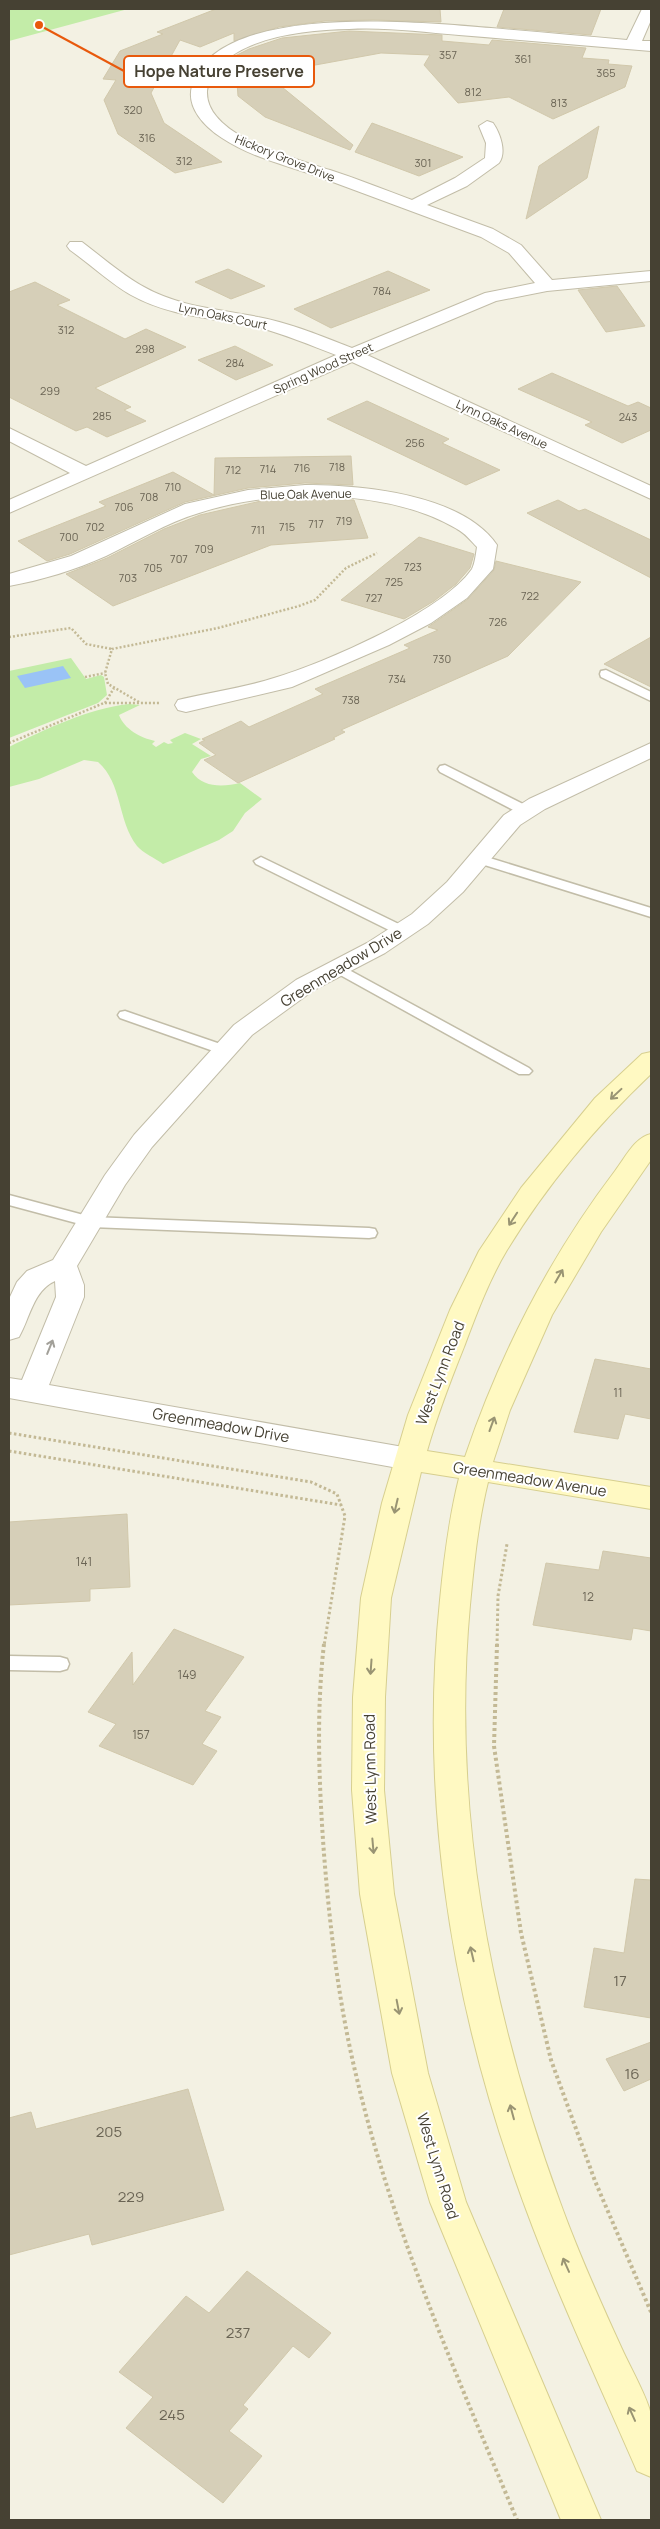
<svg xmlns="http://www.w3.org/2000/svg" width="660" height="2529" font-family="Manrope,sans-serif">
<rect width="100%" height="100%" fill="#f3f1e3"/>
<path fill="#c3eca8" d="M 9,9 L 128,9 L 9,41 Z
M 71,658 L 86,679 L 101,675 L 104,677 L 107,695 L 98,703 L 9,738 L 9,671 Z
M 129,704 L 140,705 L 119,715 C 124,729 141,738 155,741 L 152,744 L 156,747 L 164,742 L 168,744 L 173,743 L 170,740 L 185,733 L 201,739 L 192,744 L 211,756 L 201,759 L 192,772 C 203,788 223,787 240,783 L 262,799 L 245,813 L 233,831 L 219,840 L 163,864 C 155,858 143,853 137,846 C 117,820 123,784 98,762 L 84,760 L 39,779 L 9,787 L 9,747 C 46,729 87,709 129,704 Z"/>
<path fill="#9ac3f6" d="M 63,666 L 71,678 L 25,688 L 17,676 Z"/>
<path fill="#d6cfb8" stroke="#d1c8ab" d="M 216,9 L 440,9 L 441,22 L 373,20 L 325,21 L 279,27 L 234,41 L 234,33 L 200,47 L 180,40 L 151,93 L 164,123 L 222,162 L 175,173 L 118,134 L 104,100 L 116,80 L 103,79 L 120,51 L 163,34 L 157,32 Z
M 504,9 L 601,9 L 591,35 L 497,27 Z
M 349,31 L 442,35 L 442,41 L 489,45 L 492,40 L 586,48 L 582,58 L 609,60 L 608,64 L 632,66 L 625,87 L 553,119 L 509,97 L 458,103 L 424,65 L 430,55 L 381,53 L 266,74 L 353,145 L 350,150 L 265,117 L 238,96 L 235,56 L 249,49 L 282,38 Z
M 372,123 L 463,157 L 419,176 L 355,152 Z
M 599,126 L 587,178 L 526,219 L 539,166 Z
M 228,269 L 265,286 L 231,299 L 195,282 Z
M 388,271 L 430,290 L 331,328 L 294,309 Z
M 35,282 L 70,300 L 57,305 L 125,339 L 146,329 L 186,347 L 95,388 L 131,407 L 124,410 L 146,421 L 107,437 L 87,427 L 76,431 L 9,397 L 9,292 Z
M 617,286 L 645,326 L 606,332 L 578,290 Z
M 235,346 L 273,365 L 236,380 L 198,360 Z
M 552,373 L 628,406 L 638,402 L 651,408 L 651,430 L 622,443 L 585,425 L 592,422 L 518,389 Z
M 367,401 L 449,439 L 442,443 L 500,470 L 466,485 L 327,419 Z
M 351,456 L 353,485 L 305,483 L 248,488 L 185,502 L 70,554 L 47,561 L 18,541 L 106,506 L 99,502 L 173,472 L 214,495 L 215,458 Z
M 295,498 L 354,500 L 368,538 L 271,545 L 113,606 L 66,574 L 107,558 L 164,529 L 200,515 L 261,501 Z
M 558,500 L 579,511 L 585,509 L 651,540 L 651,578 L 527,513 Z
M 419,537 L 474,554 L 470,568 L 456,584 L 434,601 L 404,619 L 341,600 Z
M 496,561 L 581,582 L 508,656 L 341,730 L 345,732 L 333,738 L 335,739 L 238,783 L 204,760 L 216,755 L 199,743 L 205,740 L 202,739 L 241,721 L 249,727 L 323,694 L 315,689 L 410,648 L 404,645 L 438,630 L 428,627 L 468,599 L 494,570 Z
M 651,637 L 651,687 L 604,664 Z
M 595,1359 L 651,1369 L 651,1419 L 625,1414 L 618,1439 L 574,1432 Z
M 127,1514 L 130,1587 L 90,1589 L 90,1601 L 9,1605 L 9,1522 Z
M 603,1551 L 651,1558 L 651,1631 L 633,1628 L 631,1640 L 533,1625 L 546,1563 L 599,1570 Z
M 174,1629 L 244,1657 L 205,1711 L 221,1717 L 202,1744 L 217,1751 L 193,1785 L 99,1746 L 116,1724 L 88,1712 L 132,1652 L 133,1685 Z
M 635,1879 L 651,1880 L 651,2018 L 584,2007 L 594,1948 L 624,1953 Z
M 651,2042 L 651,2079 L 624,2091 L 606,2059 Z
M 188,2089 L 224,2210 L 92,2245 L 89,2234 L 9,2255 L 9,2118 L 31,2112 L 36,2129 Z
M 247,2271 L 331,2333 L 309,2358 L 293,2346 L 243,2405 L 248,2409 L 229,2431 L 262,2456 L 223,2503 L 126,2428 L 153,2397 L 119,2372 L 186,2296 L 209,2313 Z"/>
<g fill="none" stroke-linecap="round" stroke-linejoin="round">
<g stroke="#c2bda8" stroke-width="3">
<path id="lane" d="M 606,670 L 651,692 L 651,701 L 601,677 L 600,674 L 601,671 Z
M 445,765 L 531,808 L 533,811 L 526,815 L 521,814 L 440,772 L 438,769 L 440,766 Z
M 480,855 L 651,908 L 651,917 L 475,862 L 473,859 L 475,856 Z
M 261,857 L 407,928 L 409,931 L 402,935 L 397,934 L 256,864 L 254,861 Z
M 338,964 L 529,1068 L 532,1071 L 529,1074 L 519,1074 L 333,971 L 331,968 L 333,965 Z
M 125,1011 L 229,1047 L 231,1050 L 224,1055 L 219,1053 L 120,1018 L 118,1015 L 120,1012 Z
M 9,1195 L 91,1217 L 369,1228 L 375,1229 L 377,1233 L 375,1237 L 369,1238 L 91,1227 L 9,1205 Z
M 9,1656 L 60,1657 L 67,1659 L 69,1664 L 67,1669 L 60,1671 L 9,1670 Z"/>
</g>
<g stroke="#c2bda8" stroke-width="2">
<path id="street" d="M 642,9 L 651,9 L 651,20 L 642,41 L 651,41 L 651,51 C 587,46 523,40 459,35 C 422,32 386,27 349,29 C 308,30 252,35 220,65 C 213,72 208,81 207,91 C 205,137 297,159 330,170 C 358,179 385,190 412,200 L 455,178 L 485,158 L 486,143 L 479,126 L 487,121 L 493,123 C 500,133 507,152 499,163 L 467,186 L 427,205 L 493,229 L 521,245 L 552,280 L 651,271 L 651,281 L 547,291 L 496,301 L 367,355 L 651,486 L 651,499 L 352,362 L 9,513 L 9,500 L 70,473 L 9,441 L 9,428 L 86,466 L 336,355 C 310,345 284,334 257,327 C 215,318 170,317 131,295 C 110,283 90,264 70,250 L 67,246 L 70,242 L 82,242 C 102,257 122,275 144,287 C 179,307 220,309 258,317 C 290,323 321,336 352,348 L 485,293 L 535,283 L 509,253 L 481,237 C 428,217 375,198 322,178 C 289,166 252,158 222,138 C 205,127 186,108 192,86 C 216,0 424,23 491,28 C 536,32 582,36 627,40 Z
M 305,485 C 363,485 462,494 497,545 L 493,569 L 467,598 L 431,623 L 389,645 L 292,687 L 186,712 L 178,710 L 175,705 L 178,700 C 210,692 243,688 274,678 C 325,663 442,612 472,569 C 475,563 476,553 477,547 C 471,541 465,533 457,529 C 388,488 274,488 199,513 C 166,523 137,541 106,556 C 75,570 42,580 9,586 L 9,574 L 71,556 L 185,504 L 248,490 Z
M 651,743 L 651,758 L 545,809 L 520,825 L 463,892 L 428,924 L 385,953 L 314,990 L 252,1035 L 152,1147 L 125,1185 L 77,1266 L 84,1285 L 84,1297 L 49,1385 L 409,1448 L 419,1452 L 424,1459 L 419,1466 L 409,1470 L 9,1398 L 9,1378 L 22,1380 L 56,1297 L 55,1281 C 33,1291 30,1318 19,1337 L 9,1340 L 9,1299 L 17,1282 L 27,1271 L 53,1260 L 105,1175 L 134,1135 L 234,1025 L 296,980 L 367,943 L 412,914 L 447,882 L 504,815 L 529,799 Z"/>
</g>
<g stroke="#d7cf8f" stroke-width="2">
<path id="secondary" d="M 651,1052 L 651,1074 C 596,1126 547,1185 507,1250 C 489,1280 476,1315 464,1347 C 450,1382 437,1416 427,1451 L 465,1457 C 500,1354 549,1258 615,1171 C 625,1158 635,1137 651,1134 L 651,1160 L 601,1232 L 552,1315 L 510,1410 L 493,1462 L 651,1487 L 651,1509 L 488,1482 C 478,1523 474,1563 470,1605 C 451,1808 490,2011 560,2202 C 578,2252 600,2301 622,2349 C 630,2367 648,2398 651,2415 C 655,2434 652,2458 651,2477 L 637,2471 C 594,2372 547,2273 512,2170 C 449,1988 420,1793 440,1600 C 444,1559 449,1518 459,1478 L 421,1472 L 391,1598 L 385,1697 L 384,1790 L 394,1894 L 428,2073 L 466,2202 L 601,2520 L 561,2520 L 430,2202 L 392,2073 L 360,1894 L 352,1790 L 353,1697 L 361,1598 L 382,1503 L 408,1415 L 450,1310 L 479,1251 L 521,1188 L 595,1098 L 642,1054 Z"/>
</g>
<path stroke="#c3b995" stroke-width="2.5" stroke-dasharray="2 2" stroke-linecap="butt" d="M 9,637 L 71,628 L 86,644 L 112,649
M 85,677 L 105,673
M 139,702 L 108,684 L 105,673 L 112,649 L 218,628 L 299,606 L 315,600 L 346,568 L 377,553
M 105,703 L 114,688
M 9,743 L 104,703 L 160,703"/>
<path stroke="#c3b995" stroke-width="3" stroke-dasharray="2.5 2.5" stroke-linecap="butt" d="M 9,1433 L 311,1482 L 337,1494 L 345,1516 L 324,1646
M 9,1451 L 341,1505
M 497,1646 L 498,1596 L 507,1544"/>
<path stroke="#c3b995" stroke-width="4" stroke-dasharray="3 3" stroke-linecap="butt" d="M 324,1644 C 316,1713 319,1785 324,1854 C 330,1929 339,2006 357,2079 C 393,2231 457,2376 517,2520
M 497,1644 L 494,1746 L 521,1933 L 551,2060 L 595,2181 L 651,2312"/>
<use href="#lane" fill="#fff" fill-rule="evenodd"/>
<use href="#street" fill="#fff" fill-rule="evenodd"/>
<use href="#secondary" fill="#fff9c2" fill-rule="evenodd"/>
</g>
<defs><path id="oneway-shaft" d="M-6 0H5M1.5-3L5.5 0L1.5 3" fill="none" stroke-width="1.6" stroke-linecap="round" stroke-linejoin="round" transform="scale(1.25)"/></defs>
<g stroke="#999473">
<use href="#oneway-shaft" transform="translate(616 1094) rotate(137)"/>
<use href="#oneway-shaft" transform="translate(513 1219) rotate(123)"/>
<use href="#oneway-shaft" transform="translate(559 1276) rotate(-60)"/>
<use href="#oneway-shaft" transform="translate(492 1424) rotate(-70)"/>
<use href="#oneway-shaft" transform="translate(396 1506) rotate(103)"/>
<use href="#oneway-shaft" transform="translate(371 1667) rotate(94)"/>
<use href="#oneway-shaft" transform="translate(373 1846) rotate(85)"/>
<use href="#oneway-shaft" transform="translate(472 1954) rotate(-103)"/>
<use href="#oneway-shaft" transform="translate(398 2007) rotate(79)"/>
<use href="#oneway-shaft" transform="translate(512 2112) rotate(-105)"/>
<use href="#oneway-shaft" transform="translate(566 2265) rotate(-114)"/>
<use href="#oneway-shaft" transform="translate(632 2414) rotate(-114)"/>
</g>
<use stroke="#a2a099" href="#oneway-shaft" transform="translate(50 1347) rotate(-68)"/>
<g text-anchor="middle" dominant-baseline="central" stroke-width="4" stroke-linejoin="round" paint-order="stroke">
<g font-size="11" fill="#6a6454">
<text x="448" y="54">357</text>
<text x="523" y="58">361</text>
<text x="606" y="72">365</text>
<text x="473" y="91">812</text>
<text x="559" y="102">813</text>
<text x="133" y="109">320</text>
<text x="147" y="137">316</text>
<text x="184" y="160">312</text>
<text x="423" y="162">301</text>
<text x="382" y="290">784</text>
<text x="66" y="329">312</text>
<text x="145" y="348">298</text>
<text x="235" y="362">284</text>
<text x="50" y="390">299</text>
<text x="102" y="415">285</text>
<text x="628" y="416">243</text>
<text x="415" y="442">256</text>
<text x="337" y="466">718</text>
<text x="302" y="467">716</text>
<text x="268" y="468">714</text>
<text x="233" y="469">712</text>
<text x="173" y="486">710</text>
<text x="149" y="496">708</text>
<text x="124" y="506">706</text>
<text x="344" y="520">719</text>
<text x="316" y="523">717</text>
<text x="95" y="526">702</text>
<text x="287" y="526">715</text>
<text x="258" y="529">711</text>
<text x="69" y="536">700</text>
<text x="204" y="548">709</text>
<text x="179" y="558">707</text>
<text x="413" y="566">723</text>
<text x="153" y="567">705</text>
<text x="128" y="577">703</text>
<text x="394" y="581">725</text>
<text x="530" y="595">722</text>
<text x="374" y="597">727</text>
<text x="498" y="621">726</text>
<text x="442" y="658">730</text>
<text x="397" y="678">734</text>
<text x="351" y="699">738</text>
</g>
<g font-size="12" fill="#464133" stroke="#fff">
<text transform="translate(285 158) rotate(22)">Hickory Grove Drive</text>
<text transform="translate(223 316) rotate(12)">Lynn Oaks Court</text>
<text transform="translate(323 368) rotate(-24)">Spring Wood Street</text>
<text transform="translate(502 424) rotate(25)">Lynn Oaks Avenue</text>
<text transform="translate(306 494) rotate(-1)">Blue Oak Avenue</text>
</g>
<g font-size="12" fill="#6a6454">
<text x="618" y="1392">11</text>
<text x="84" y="1561">141</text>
<text x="588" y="1596">12</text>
<text x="187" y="1674">149</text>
<text x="141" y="1734">157</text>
</g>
<g font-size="15" fill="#464133" stroke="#fff">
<text transform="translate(341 967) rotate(-31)">Greenmeadow Drive</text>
<text transform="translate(440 1373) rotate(-69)">West Lynn Road</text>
<text transform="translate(221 1425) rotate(10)">Greenmeadow Drive</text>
<text transform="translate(530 1479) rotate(9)">Greenmeadow Avenue</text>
<text transform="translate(370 1769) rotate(-91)">West Lynn Road</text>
<text transform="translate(438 2166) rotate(73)">West Lynn Road</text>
</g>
<g font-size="15" fill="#6a6454">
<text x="620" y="1980">17</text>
<text x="632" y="2073">16</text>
<text x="109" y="2131">205</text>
<text x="131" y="2196">229</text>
<text x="238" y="2332">237</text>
<text x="172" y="2414">245</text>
</g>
</g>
<path fill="none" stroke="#e8590c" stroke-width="2" d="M39 25L124 71"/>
<circle fill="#e8590c" stroke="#fff" stroke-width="2" cx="39" cy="25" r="5"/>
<rect fill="#fff" stroke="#e8590c" stroke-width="2" x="124" y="56" width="190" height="31" rx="5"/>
<g font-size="16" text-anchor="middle" font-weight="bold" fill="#464133">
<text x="219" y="77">Hope Nature Preserve</text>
</g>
<rect width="660" height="2529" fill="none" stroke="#464133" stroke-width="20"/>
</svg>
